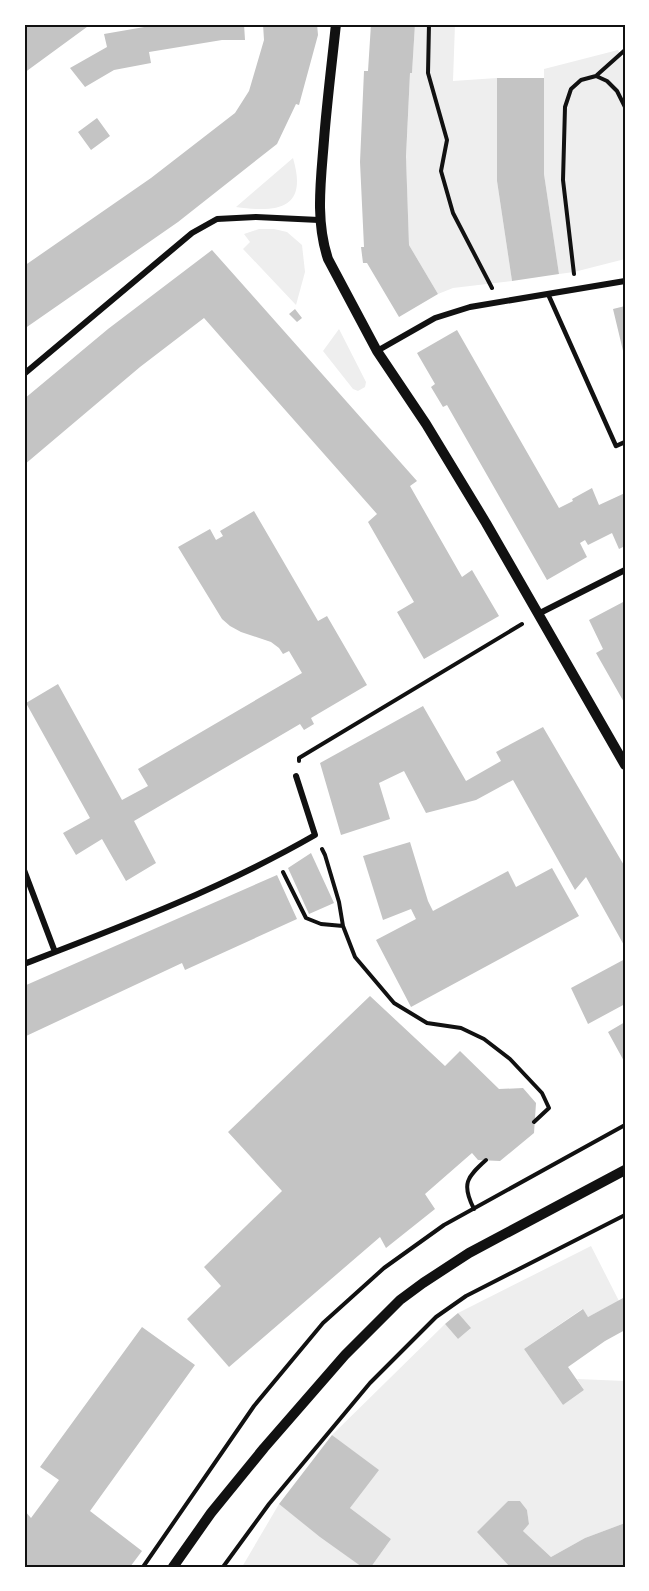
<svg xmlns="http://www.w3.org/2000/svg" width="649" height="1591" font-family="Inter,sans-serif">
<rect width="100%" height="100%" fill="#fff"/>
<path fill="#eee" d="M 415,24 L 455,24 L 453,81 L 497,78 L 497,181 L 512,281 L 453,288 L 438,294 L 409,245 L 406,160 L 410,73 L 412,73 Z
M 618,50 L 625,62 L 625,259 L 574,272 L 559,274 L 544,174 L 544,69 Z
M 293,158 C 308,209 279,213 236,207 Z
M 259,229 L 274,229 L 287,232 L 302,245 L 305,272 L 296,305 L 243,249 L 250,242 L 244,234 Z
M 339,329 L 366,382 L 365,387 L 358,391 L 353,389 L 323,351 Z
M 591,1246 L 619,1301 L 588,1317 L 582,1309 L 524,1349 L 563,1405 L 584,1390 L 577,1379 L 625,1381 L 625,1523 L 585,1538 L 551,1557 L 523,1531 L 529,1524 L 527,1510 L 520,1501 L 508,1501 L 478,1532 L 510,1567 L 371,1567 L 391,1539 L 350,1508 L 378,1470 L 332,1435 L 445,1324 L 458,1339 L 470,1329 L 458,1313 Z
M 279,1504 L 362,1567 L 242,1567 Z"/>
<path fill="#c4c4c4" d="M 24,24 L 91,24 L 24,73 Z
M 150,24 L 244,24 L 245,40 L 222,40 L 149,52 L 151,63 L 114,70 L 85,87 L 70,68 L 107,47 L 104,34 L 150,26 Z
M 263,24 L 317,24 L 318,35 L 299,105 L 296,104 L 277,144 L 178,222 L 24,329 L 24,266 L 151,178 L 235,113 L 249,91 L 264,40 Z
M 371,24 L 415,24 L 412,73 L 410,73 L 406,157 L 409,245 L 438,294 L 399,317 L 367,263 L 363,263 L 361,247 L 364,247 L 360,162 L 364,71 L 368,71 Z
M 497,78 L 544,78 L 544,174 L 559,274 L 512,281 L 497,181 Z
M 97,118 L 110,136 L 91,150 L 78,132 Z
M 212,250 L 417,481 L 410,486 L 462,577 L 472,570 L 499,616 L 424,659 L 397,612 L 414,602 L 368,522 L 377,514 L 204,318 L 140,367 L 24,465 L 24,399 L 108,329 Z
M 625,306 L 625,355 L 624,355 L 613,309 Z
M 295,309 L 302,318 L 297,322 L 289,314 Z
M 457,330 L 559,508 L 573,501 L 572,499 L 592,488 L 599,505 L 625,493 L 625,546 L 619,549 L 612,533 L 588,545 L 585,540 L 580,543 L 587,557 L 547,580 L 447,405 L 443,407 L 431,387 L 435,384 L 417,353 Z
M 254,511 L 318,621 L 327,616 L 367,685 L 311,718 L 314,724 L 304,730 L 300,724 L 134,821 L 156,863 L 126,881 L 102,839 L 76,855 L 63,833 L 90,818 L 26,703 L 58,684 L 122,800 L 148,786 L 138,769 L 302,673 L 289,651 L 283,654 L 279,648 L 271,642 L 241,632 L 230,626 L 222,619 L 178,547 L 210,529 L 216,540 L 223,536 L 220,531 Z
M 625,601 L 625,704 L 596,653 L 603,649 L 589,620 Z
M 423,706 L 466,781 L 501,761 L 496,752 L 543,727 L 625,867 L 625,947 L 586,877 L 575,890 L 513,780 L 476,800 L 426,813 L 404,771 L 379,783 L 390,819 L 341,835 L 320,763 Z
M 410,842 L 428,901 L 433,911 L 508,871 L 516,887 L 552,868 L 579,916 L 411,1007 L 376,940 L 416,919 L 411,909 L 383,920 L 363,856 Z
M 311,853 L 334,903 L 309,914 L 288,868 Z
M 277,875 L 297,919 L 185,970 L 182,963 L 24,1037 L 24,986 Z
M 625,959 L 625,1004 L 588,1024 L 571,988 Z
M 370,996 L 445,1066 L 460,1051 L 499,1089 L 523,1088 L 536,1103 L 534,1133 L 500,1161 L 478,1160 L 472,1153 L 425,1194 L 435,1209 L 386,1248 L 380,1237 L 229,1367 L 187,1319 L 221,1286 L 204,1267 L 282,1191 L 228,1132 Z
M 625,1022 L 625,1063 L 608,1032 Z
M 625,1297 L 625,1330 L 605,1341 L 568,1367 L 584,1390 L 563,1405 L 524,1349 L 583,1309 L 588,1317 Z
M 458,1313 L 471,1328 L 458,1339 L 445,1324 Z
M 142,1327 L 195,1365 L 90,1511 L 142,1551 L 130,1567 L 24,1567 L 24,1510 L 31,1518 L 59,1480 L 40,1467 Z
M 332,1435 L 379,1470 L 350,1508 L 391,1539 L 371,1567 L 362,1567 L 320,1537 L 279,1504 Z
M 508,1501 L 520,1501 L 527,1510 L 529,1524 L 523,1531 L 551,1557 L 585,1538 L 625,1523 L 625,1565 L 617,1567 L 510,1567 L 477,1532 Z"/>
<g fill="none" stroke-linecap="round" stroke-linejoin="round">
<path stroke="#111" stroke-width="4" d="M 429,24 L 428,73 L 447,140 L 441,171 L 453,213 L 492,288
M 597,75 L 625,50
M 574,274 L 563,180 L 565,107 L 571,89 L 581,80 L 596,76 L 607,81 L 617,91 L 625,107
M 299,761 L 299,758 L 522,624
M 322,849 L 325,855 L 339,902 L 343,926 L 355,957 L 394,1003 L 427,1023 L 461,1028 L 484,1039 L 510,1059 L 542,1093 L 549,1108 L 534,1122
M 283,872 L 306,918 L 321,924 L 343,926
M 474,1209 C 461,1184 467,1177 486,1160
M 143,1567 L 254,1406 L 323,1323 L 384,1268 L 444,1225 L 625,1125
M 223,1567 L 269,1504 L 370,1383 L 436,1317 L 466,1296 L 625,1215"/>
<path stroke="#111" stroke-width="4.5" d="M 548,294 L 616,446 L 625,442"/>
<path stroke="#111" stroke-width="6" d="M 377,351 L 435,318 L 470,307 L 625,281
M 24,374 L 192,233 L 217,219 L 256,217 L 319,220
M 538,614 L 625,570
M 24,870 L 55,952
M 24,964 C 123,926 223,888 315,835 L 296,776"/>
<path stroke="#111" stroke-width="10" d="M 336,24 C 332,62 327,101 324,140 C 321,180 315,220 328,259 L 377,351 L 426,424 L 486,523 L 625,765
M 173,1567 L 211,1513 L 264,1448 L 345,1355 L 400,1300 L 423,1283 L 469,1253 L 625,1170"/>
</g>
<rect width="649" height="1591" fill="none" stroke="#ffffff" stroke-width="51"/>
<rect x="26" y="26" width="598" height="1540" fill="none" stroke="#111" stroke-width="2"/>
</svg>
